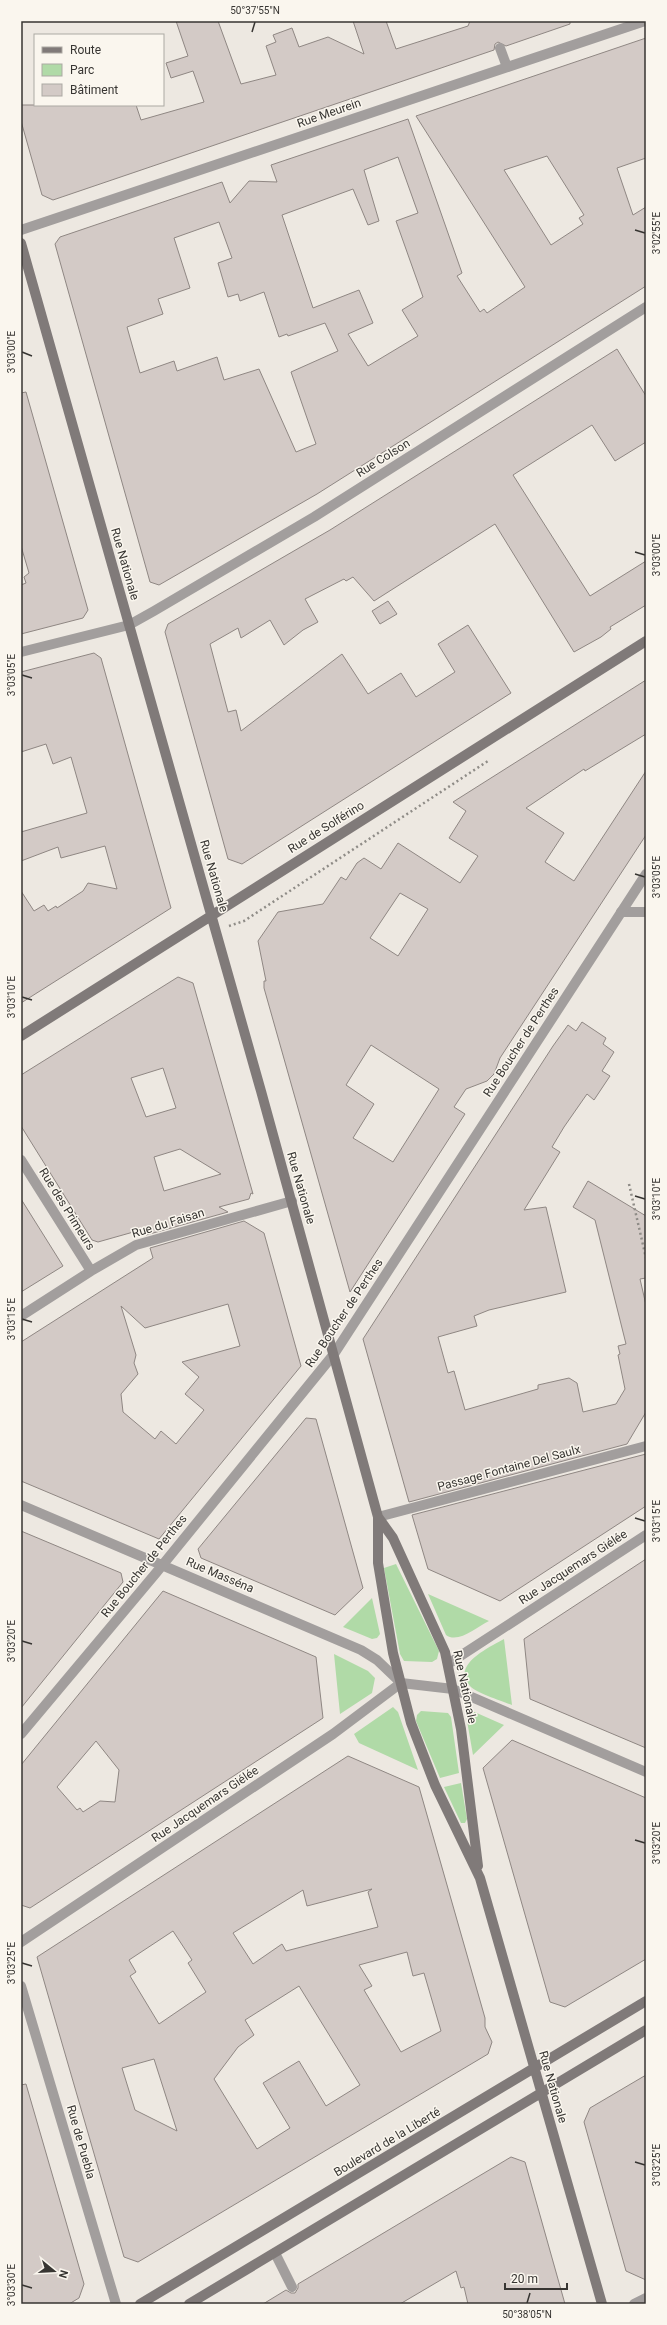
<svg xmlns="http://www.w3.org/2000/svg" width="667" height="2325" font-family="Roboto,sans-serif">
<rect width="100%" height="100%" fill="#ede8e1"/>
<path fill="#b0daa7" d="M 396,1564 L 439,1651 L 437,1659 L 432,1662 L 404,1661 L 400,1654 L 384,1568 Z
M 428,1594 L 489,1621 C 477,1627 458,1644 446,1635 Z
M 372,1598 L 380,1634 L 377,1638 L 372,1639 L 343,1627 Z
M 504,1639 L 512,1705 C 502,1701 476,1693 470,1686 C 450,1665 490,1647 504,1639 Z
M 334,1654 L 368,1671 L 375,1678 L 372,1693 L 340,1714 Z
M 393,1707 L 398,1712 L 418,1770 L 359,1743 L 354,1734 Z
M 470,1710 L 504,1725 L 473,1755 L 466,1715 L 466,1711 Z
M 421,1711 L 448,1713 L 451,1717 L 459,1773 L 440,1778 L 416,1721 L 417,1715 Z
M 461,1783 L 467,1819 L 465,1823 L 461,1823 L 444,1787 Z"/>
<path fill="#d3cac6" stroke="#8f8783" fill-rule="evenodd" d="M 176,21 L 218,21 L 241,84 L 276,75 L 266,46 L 276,42 L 273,35 L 292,28 L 299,47 L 328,37 L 364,54 L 353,21 L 386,21 L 396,49 L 468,26 L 470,21 L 570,21 L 570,24 L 506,46 L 498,42 L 495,44 L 494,50 L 53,200 L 42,195 L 21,121 L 21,105 L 136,105 L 141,120 L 204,102 L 193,71 L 171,78 L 166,63 L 188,56 Z
M 646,38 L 646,158 L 617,168 L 633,215 L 646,207 L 646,286 L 317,494 L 159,585 L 150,582 L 55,244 L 60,237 L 222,182 L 230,203 L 249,181 L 277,182 L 271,165 L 408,119 L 462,273 L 457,276 L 480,312 L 484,309 L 487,313 L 525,287 L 416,116 ZM 547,156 L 584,215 L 579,218 L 583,224 L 551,245 L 504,170 ZM 398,157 L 418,213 L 396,221 L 423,297 L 402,310 L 418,336 L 368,366 L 348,334 L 373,323 L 359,290 L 313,308 L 282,215 L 353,189 L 368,225 L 379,221 L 364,170 ZM 219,222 L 232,258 L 218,263 L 228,297 L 238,294 L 240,301 L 264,292 L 279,337 L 287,334 L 288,336 L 325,323 L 338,351 L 291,372 L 316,444 L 296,452 L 259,369 L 224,380 L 217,357 L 177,371 L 174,361 L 140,373 L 127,327 L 163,314 L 158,299 L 190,288 L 174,238 Z
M 617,349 L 646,396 L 646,442 L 615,461 L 592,425 L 513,475 L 590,596 L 646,561 L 646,605 L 610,627 L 611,629 L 601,637 L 574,652 L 495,524 L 374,601 L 353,577 L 346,581 L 344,579 L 305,599 L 318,622 L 303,630 L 284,645 L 270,620 L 241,638 L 238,628 L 210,644 L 228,712 L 236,710 L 241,731 L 342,654 L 368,694 L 401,673 L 416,697 L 455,672 L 438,644 L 468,625 L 511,693 L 242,864 L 228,859 L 165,632 L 168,624 L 330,530 Z
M 26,392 L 88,610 L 83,618 L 21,634 L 21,585 L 26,583 L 24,577 L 29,573 L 21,546 L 21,393 Z
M 388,601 L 397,614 L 380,624 L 372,611 Z
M 94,653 L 101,658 L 171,908 L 21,1003 L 21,891 L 34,911 L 44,905 L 48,911 L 56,906 L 57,908 L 83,891 L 88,883 L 117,889 L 105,846 L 61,858 L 58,847 L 21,861 L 21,832 L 87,813 L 71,757 L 53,764 L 46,744 L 21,752 L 21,672 Z
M 646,680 L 646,734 L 585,771 L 584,769 L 526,808 L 564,833 L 545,862 L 574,881 L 646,771 L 646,835 L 500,1058 L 494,1074 L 487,1081 L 466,1089 L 454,1107 L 465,1114 L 350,1292 L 264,988 L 264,981 L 266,981 L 258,941 L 278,912 L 323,904 L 341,877 L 346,880 L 357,863 L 364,858 L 381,869 L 398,843 L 460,883 L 478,856 L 449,838 L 466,811 L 453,802 ZM 400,893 L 428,909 L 398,956 L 370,938 ZM 371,1045 L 439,1089 L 393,1162 L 353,1138 L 374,1104 L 346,1085 Z
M 178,977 L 193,983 L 253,1194 L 251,1193 L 249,1199 L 219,1207 L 228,1212 L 146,1235 L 144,1229 L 98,1242 L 92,1240 L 21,1126 L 21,1075 ZM 163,1068 L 176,1108 L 146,1117 L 131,1078 ZM 180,1149 L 221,1174 L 164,1191 L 154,1157 Z
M 582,1022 L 606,1038 L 603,1044 L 614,1052 L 602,1071 L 610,1076 L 594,1100 L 587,1094 L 564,1127 L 552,1147 L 560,1152 L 524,1210 L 546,1207 L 566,1292 L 489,1310 L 474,1316 L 477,1326 L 438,1337 L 448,1373 L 454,1371 L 465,1410 L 538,1389 L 538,1385 L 569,1378 L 577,1383 L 583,1412 L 616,1404 L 625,1389 L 618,1355 L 620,1354 L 618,1346 L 626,1344 L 595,1220 L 573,1207 L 588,1181 L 646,1216 L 646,1278 L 640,1279 L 646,1305 L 646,1412 L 627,1444 L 409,1502 L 363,1339 L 553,1046 L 568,1025 L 576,1031 Z
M 21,1199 L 63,1266 L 21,1292 Z
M 244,1221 L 264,1233 L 301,1366 L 159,1539 L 21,1481 L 21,1342 L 153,1258 L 150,1248 ZM 228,1304 L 240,1346 L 182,1362 L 199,1377 L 185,1394 L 204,1410 L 176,1444 L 161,1431 L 155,1439 L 123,1412 L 121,1394 L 138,1374 L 134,1363 L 136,1355 L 121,1306 L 145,1328 Z
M 306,1418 L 316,1419 L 363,1588 L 335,1615 L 201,1558 L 198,1549 Z
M 646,1454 L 646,1506 L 500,1601 L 428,1569 L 412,1515 Z
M 21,1531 L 121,1573 L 123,1582 L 21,1708 Z
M 646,1559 L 646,1748 L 530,1699 L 524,1639 Z
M 163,1591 L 316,1657 L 323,1718 L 30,1908 L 21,1905 L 21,1765 ZM 96,1741 L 119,1770 L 115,1802 L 100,1801 L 83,1812 L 80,1808 L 77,1810 L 57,1787 Z
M 512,1740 L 646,1798 L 646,1959 L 565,2007 L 550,2002 L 483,1768 Z
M 348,1756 L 419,1787 L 485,2018 L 485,2027 L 492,2042 L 488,2054 L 138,2262 L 124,2257 L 37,1957 ZM 372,1889 L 368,1892 L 378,1927 L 286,1951 L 282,1944 L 253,1964 L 233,1933 L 303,1890 L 307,1906 ZM 173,1931 L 192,1960 L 188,1963 L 206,1992 L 159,2024 L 130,1976 L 136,1972 L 129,1960 ZM 407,1952 L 413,1976 L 424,1973 L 441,2031 L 401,2052 L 364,1990 L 372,1986 L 359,1965 ZM 299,1986 L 360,2085 L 326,2106 L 299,2061 L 263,2083 L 290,2128 L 257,2149 L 214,2079 L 238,2047 L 254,2035 L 245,2020 ZM 154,2059 L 177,2131 L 135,2110 L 122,2068 Z
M 646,2075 L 646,2280 L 626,2271 L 584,2122 L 590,2108 Z
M 26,2084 L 84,2284 L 79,2298 L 69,2304 L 21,2304 L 21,2085 Z
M 511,2157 L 525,2162 L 565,2304 L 468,2304 L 464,2287 L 461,2288 L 456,2271 L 400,2304 L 263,2304 L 286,2290 L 291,2293 L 295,2293 L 298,2288 L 298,2284 Z"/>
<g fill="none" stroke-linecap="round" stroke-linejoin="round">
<path stroke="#8f8c87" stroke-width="2.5" stroke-dasharray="2 3" stroke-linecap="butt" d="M 229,926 L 244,921 L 488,761
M 629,1184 L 646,1258"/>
<path stroke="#a29e9d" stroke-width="10" d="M 500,48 L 507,67
M 621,912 L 646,912
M 378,1517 L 646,1446
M 275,2253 L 292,2287"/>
<path stroke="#a29e9d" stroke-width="10" d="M 21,230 L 645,21
M 21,652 L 129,625 L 154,611 L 314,517 L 646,307
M 21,1160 L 91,1271
M 21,1316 L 91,1271 L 136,1245 L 292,1201
M 21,1505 L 361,1650 L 377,1660 L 401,1683
M 448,1664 L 646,1535
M 401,1683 L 453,1689 L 646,1772
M 21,1734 L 156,1573 L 334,1354 L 646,874
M 21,1942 L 333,1734 L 401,1683
M 21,1986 L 116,2304
M 634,2304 L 646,2298"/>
<path stroke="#807a79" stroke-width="10" d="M 21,243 L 261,1091 L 378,1517 L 378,1563 L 393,1653 L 411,1723 L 435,1785 L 480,1878 L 602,2304
M 21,1036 L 646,641
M 378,1517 L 393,1538 L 445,1652 L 461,1729 L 478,1866
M 140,2304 L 646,2001
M 189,2304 L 646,2030"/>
</g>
<path fill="none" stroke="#373532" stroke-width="1.5" d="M 252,32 L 255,22M 635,230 L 645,233M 22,352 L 32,356M 635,552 L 645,555M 22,675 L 32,678M 635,874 L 645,877M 22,997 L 32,1000M 635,1196 L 645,1199M 22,1319 L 32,1322M 635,1518 L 645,1521M 22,1641 L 32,1644M 635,1840 L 645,1843M 22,1963 L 32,1966M 635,2162 L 645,2165M 22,2285 L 32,2288M 527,2303 L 530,2293"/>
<g text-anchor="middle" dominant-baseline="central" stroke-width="3" stroke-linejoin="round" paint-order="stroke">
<g font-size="12" fill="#373532" stroke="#faf6ee">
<text transform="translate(329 113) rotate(-19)">Rue Meurein</text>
<text transform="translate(383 458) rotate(-32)">Rue Colson</text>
<text transform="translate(125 564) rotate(74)">Rue Nationale</text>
<text transform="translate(326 827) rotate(-32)">Rue de Solférino</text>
<text transform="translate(214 876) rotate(74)">Rue Nationale</text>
<text transform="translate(521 1042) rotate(-57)">Rue Boucher de Perthes</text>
<text transform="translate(301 1188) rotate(74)">Rue Nationale</text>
<text transform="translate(67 1209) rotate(58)">Rue des Primeurs</text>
<text transform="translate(168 1223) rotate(-17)">Rue du Faisan</text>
<text transform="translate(344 1313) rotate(-56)">Rue Boucher de Perthes</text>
<text transform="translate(509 1468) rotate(-15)">Passage Fontaine Del Saulx</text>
<text transform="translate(144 1566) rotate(-51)">Rue Boucher de Perthes</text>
<text transform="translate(573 1567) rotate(-33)">Rue Jacquemars Giélée</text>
<text transform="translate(220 1575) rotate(23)">Rue Masséna</text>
<text transform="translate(465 1687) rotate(78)">Rue Nationale</text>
<text transform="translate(205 1804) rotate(-34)">Rue Jacquemars Giélée</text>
<text transform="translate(553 2087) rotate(74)">Rue Nationale</text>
<text transform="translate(81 2142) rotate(74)">Rue de Puebla</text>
<text transform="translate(387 2142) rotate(-31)">Boulevard de la Liberté</text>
</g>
</g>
<rect width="667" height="2325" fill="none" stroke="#faf6ee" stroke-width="44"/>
<rect x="34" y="34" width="130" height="72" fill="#faf6ee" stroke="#aca9a3"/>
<rect x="42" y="47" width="20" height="6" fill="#807a79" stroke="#aca9a3"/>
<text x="70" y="54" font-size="12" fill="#373532">Route</text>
<rect x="42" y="64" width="20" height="12" fill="#b0daa7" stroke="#aca9a3"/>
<text x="70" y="74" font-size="12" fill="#373532">Parc</text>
<rect x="42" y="84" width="20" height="12" fill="#d3cac6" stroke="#aca9a3"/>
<text x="70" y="94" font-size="12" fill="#373532">Bâtiment</text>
<g transform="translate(54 2271) rotate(108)" stroke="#faf6ee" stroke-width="3" paint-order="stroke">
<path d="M0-3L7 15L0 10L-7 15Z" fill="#373532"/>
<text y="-6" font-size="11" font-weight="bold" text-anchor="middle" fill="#373532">N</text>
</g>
<path d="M505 2283v6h62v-6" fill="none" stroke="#373532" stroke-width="2"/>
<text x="511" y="2283" font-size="12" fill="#373532" stroke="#faf6ee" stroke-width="3" paint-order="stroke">20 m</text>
<rect x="22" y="22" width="623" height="2281" fill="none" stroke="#373532" stroke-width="1.5"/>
<g font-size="10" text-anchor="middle" fill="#373532">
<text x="255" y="14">50°37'55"N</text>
<text transform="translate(656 233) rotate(-90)" y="4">3°02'55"E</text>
<text transform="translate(11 352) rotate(-90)" y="4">3°03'00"E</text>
<text transform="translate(656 555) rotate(-90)" y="4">3°03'00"E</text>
<text transform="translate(11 675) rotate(-90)" y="4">3°03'05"E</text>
<text transform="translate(656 877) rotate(-90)" y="4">3°03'05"E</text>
<text transform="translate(11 997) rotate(-90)" y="4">3°03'10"E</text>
<text transform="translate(656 1199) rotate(-90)" y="4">3°03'10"E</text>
<text transform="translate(11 1319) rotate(-90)" y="4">3°03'15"E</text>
<text transform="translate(656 1521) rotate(-90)" y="4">3°03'15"E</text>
<text transform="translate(11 1641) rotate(-90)" y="4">3°03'20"E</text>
<text transform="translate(656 1843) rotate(-90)" y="4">3°03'20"E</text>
<text transform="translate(11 1963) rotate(-90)" y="4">3°03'25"E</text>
<text transform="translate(656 2165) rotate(-90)" y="4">3°03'25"E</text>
<text transform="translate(11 2285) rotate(-90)" y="4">3°03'30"E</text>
<text x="527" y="2318">50°38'05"N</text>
</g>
</svg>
